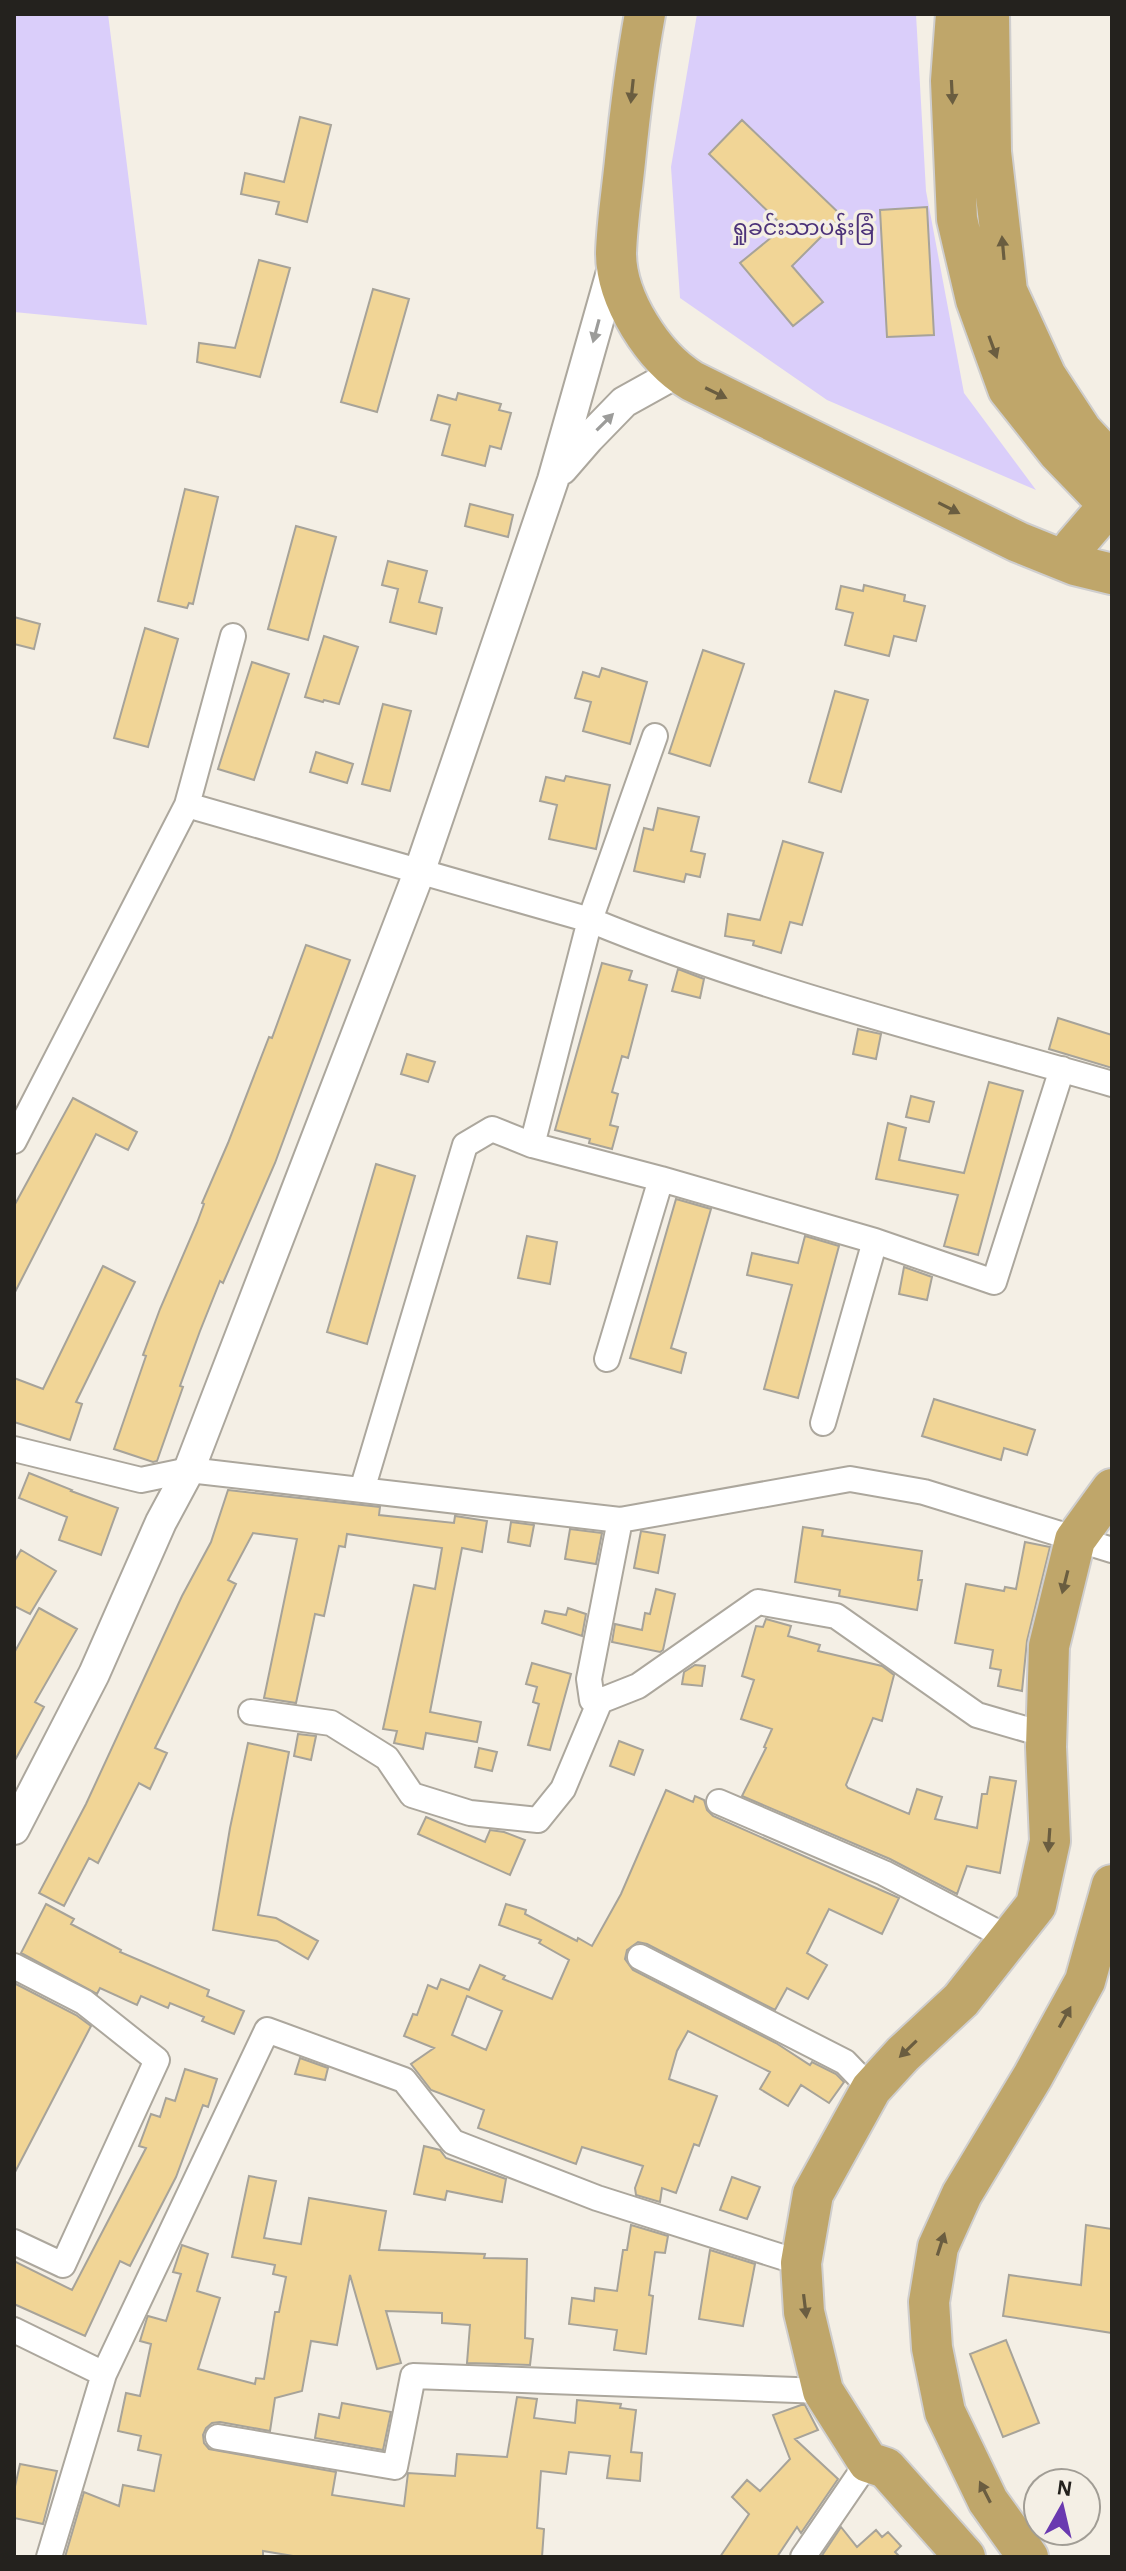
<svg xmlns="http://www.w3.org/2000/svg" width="1126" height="2571" font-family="'Alegreya Sans','Noto Sans Myanmar',sans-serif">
<rect width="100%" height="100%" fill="#f4efe5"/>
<path fill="#dacefa" d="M 14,14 L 108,14 L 147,325 L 14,312 Z
M 697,14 L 916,14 L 926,191 L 964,393 L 1036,490 L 827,400 L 680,298 L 671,167 Z"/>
<path fill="#f1d596" stroke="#a7a399" stroke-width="2" fill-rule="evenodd" d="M 300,117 L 331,125 L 307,222 L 276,214 L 279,202 L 241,194 L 245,173 L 284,182 Z
M 742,120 L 842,216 L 792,266 L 823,302 L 793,326 L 740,263 L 784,227 L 709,154 Z
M 927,207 L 934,335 L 887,337 L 880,210 Z
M 259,260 L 290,268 L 260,377 L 197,362 L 199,343 L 235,348 Z
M 373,289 L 409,299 L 377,412 L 341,402 Z
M 458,393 L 501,404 L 499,410 L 511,413 L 501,449 L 490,446 L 485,466 L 442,455 L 450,425 L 431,420 L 438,395 L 456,400 Z
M 185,489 L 218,497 L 193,604 L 189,603 L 187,608 L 158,601 Z
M 470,504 L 513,515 L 508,537 L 465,526 Z
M 296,526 L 336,537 L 308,640 L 268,629 Z
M 388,561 L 427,571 L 419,602 L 442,608 L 436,634 L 390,622 L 398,589 L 382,585 Z
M 864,585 L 905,595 L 904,601 L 925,606 L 916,641 L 894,636 L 889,656 L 845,645 L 853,613 L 836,609 L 841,586 L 863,591 Z
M 14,617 L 40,624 L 34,649 L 14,644 Z
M 145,628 L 178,639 L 148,747 L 114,738 Z
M 324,636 L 358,647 L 339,704 L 324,700 L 323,702 L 305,697 Z
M 703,650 L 744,664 L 710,766 L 669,753 Z
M 252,662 L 289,674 L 254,780 L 218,769 Z
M 602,668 L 647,682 L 630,744 L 583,731 L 591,702 L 575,698 L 583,672 L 599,677 Z
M 835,691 L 868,700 L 841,792 L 809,782 Z
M 383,704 L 411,711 L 390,791 L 362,784 Z
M 316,752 L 353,764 L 347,783 L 310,772 Z
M 566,776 L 610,785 L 596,849 L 549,839 L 557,805 L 540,801 L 546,777 L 564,781 Z
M 658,808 L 699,817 L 691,851 L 705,854 L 700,877 L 686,874 L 684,882 L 634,871 L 644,828 L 653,830 Z
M 783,841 L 823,853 L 802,925 L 790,922 L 781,953 L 753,945 L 754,941 L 725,936 L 728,914 L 760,920 Z
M 306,945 L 350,960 L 275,1163 L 223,1283 L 220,1281 L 200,1331 L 180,1386 L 183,1387 L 157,1461 L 153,1462 L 114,1449 L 146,1356 L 143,1355 L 160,1309 L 197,1223 L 204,1204 L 202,1203 L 228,1143 L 269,1037 L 272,1038 Z
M 602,963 L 632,971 L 629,980 L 647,985 L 628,1058 L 622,1056 L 612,1092 L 618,1094 L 610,1125 L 618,1127 L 612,1149 L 589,1143 L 590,1139 L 555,1130 Z
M 678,969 L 704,979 L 700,998 L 672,991 Z
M 1058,1018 L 1112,1035 L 1112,1068 L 1049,1049 Z
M 858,1029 L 881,1034 L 876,1059 L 853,1054 Z
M 407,1054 L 435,1062 L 428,1082 L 401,1074 Z
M 989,1082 L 1023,1091 L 978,1255 L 944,1246 L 958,1195 L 876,1179 L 888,1123 L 906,1128 L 899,1160 L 964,1173 Z
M 911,1096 L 934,1102 L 929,1122 L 906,1117 Z
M 73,1098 L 137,1132 L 128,1150 L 96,1134 L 14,1294 L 14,1206 Z
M 376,1164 L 415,1176 L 367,1344 L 327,1332 Z
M 676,1199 L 711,1209 L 671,1348 L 686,1353 L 681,1373 L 630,1358 Z
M 527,1236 L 557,1242 L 550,1284 L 518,1278 Z
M 805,1236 L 839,1246 L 798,1398 L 764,1389 L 792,1285 L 747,1275 L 752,1253 L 798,1263 Z
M 103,1266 L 135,1282 L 76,1402 L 82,1404 L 70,1440 L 14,1422 L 14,1378 L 43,1389 Z
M 904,1267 L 932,1277 L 927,1300 L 899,1294 Z
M 934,1399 L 1035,1430 L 1027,1455 L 1004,1448 L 1001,1460 L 922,1436 Z
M 29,1473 L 72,1490 L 71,1491 L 118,1508 L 101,1555 L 59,1540 L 67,1517 L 19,1498 Z
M 228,1490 L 380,1507 L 379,1515 L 454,1523 L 455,1516 L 487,1521 L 482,1552 L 462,1548 L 430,1712 L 481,1722 L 477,1742 L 426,1733 L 423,1749 L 394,1743 L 397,1731 L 383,1729 L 414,1585 L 435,1589 L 442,1548 L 347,1534 L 345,1547 L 339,1546 L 324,1616 L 315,1614 L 296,1703 L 264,1698 L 297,1539 L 253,1533 L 228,1580 L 236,1584 L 155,1748 L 167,1753 L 150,1789 L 139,1783 L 98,1863 L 89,1858 L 64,1906 L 39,1893 L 86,1804 L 182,1596 L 211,1542 Z
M 511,1522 L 534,1525 L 530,1546 L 508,1542 Z
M 803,1527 L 823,1530 L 822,1536 L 922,1551 L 918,1580 L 922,1580 L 917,1610 L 839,1596 L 840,1590 L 795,1582 Z
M 570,1529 L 602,1533 L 596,1564 L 565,1559 Z
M 641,1531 L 665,1535 L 658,1573 L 634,1568 Z
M 1025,1542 L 1050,1547 L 1027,1641 L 1022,1691 L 998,1686 L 1001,1670 L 990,1668 L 993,1650 L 955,1643 L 966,1584 L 1004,1591 L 1005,1587 L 1016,1589 Z
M 21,1550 L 56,1571 L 30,1614 L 14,1606 L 14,1562 Z
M 656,1589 L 675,1594 L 663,1650 L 660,1652 L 612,1642 L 615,1624 L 642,1630 L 645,1613 L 650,1614 Z
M 39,1608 L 77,1629 L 35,1702 L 44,1707 L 14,1762 L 14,1653 Z
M 568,1608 L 586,1614 L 582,1636 L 542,1623 L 545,1611 L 566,1615 Z
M 766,1619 L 791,1626 L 788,1636 L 820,1645 L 818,1651 L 882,1666 L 894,1675 L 882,1721 L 873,1718 L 846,1785 L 848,1788 L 909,1814 L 917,1789 L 942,1797 L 935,1819 L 977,1828 L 982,1794 L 987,1794 L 990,1777 L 1016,1781 L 1000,1873 L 967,1866 L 957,1894 L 890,1859 L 742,1796 L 766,1748 L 764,1747 L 772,1729 L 741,1719 L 754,1680 L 742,1676 L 756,1626 L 763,1627 Z
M 532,1663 L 571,1674 L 550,1750 L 528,1745 L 539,1704 L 533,1702 L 537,1687 L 526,1684 Z
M 695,1665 L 705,1666 L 702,1686 L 682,1684 L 684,1672 Z
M 298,1734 L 316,1736 L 311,1760 L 294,1756 Z
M 619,1741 L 643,1750 L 634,1775 L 610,1766 Z
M 248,1743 L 289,1752 L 258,1915 L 276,1918 L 318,1941 L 308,1959 L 277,1941 L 213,1930 L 230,1828 Z
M 479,1748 L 497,1752 L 492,1771 L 475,1767 Z
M 666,1790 L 693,1802 L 695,1796 L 704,1800 L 707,1810 L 713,1816 L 899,1898 L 882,1934 L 829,1909 L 807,1953 L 827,1965 L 808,1999 L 787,1988 L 775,2010 L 647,1944 L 638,1942 L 627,1950 L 625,1959 L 633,1970 L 776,2043 L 810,2065 L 812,2062 L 836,2074 L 844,2082 L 829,2103 L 801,2085 L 788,2106 L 760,2089 L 770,2072 L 688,2031 L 677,2051 L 669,2079 L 717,2096 L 699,2146 L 694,2144 L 676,2193 L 662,2188 L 660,2202 L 636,2195 L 635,2188 L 643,2166 L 582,2147 L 576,2164 L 478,2128 L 484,2110 L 431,2090 L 411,2064 L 434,2048 L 404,2036 L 413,2014 L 417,2015 L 428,1985 L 437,1989 L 441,1979 L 469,1990 L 480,1965 L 505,1976 L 503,1979 L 552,1999 L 569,1960 L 539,1943 L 541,1940 L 499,1925 L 506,1904 L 526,1910 L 525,1914 L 577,1941 L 578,1938 L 592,1946 L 621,1894 ZM 467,1996 L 502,2011 L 486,2050 L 452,2035 Z
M 426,1817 L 485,1842 L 490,1830 L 504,1832 L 525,1840 L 510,1875 L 418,1834 Z
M 46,1904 L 74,1919 L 71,1924 L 121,1950 L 120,1952 L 209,1990 L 207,1996 L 244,2011 L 234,2034 L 202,2021 L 204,2017 L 170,2003 L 168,2008 L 141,1996 L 137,2005 L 100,1988 L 97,1994 L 21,1953 Z
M 14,1983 L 76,2015 L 91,2026 L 14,2174 Z
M 300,2058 L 328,2068 L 325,2080 L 295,2074 Z
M 185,2069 L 217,2079 L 208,2107 L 203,2105 L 176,2177 L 130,2266 L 120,2261 L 85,2336 L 14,2304 L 14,2261 L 72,2290 L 146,2148 L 139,2146 L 151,2114 L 160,2117 L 166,2098 L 175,2101 Z
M 424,2146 L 440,2150 L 446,2158 L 506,2179 L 502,2202 L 447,2191 L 445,2200 L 414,2194 Z
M 249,2176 L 276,2181 L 264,2238 L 301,2244 L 309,2198 L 386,2211 L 379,2250 L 485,2254 L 484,2258 L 527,2259 L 525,2338 L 533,2339 L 530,2365 L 467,2363 L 470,2325 L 442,2323 L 442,2313 L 386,2311 L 401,2363 L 377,2369 L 350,2275 L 337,2345 L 311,2341 L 302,2391 L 275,2398 L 270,2431 L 220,2422 L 212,2423 L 206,2428 L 203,2435 L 204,2443 L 209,2449 L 336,2472 L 332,2495 L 404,2506 L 408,2473 L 455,2476 L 457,2454 L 507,2457 L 517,2397 L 537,2399 L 534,2418 L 575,2423 L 577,2400 L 621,2404 L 620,2408 L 636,2410 L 631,2452 L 642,2453 L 640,2481 L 607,2478 L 610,2456 L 569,2452 L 566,2474 L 541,2471 L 537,2528 L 544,2529 L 542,2557 L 299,2557 L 263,2551 L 263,2557 L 65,2557 L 84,2492 L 119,2506 L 123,2485 L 154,2491 L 161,2455 L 138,2450 L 141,2436 L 118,2431 L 126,2393 L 140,2396 L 151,2344 L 140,2341 L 147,2318 L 148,2316 L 166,2321 L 181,2274 L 173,2272 L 182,2245 L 208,2254 L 197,2291 L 220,2298 L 198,2369 L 255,2384 L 256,2378 L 264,2379 L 275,2312 L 279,2312 L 286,2277 L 273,2274 L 275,2265 L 232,2257 Z
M 732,2177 L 760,2187 L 747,2219 L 720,2210 Z
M 631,2225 L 668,2236 L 665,2253 L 655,2252 L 649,2295 L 653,2296 L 646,2354 L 614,2350 L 617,2330 L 569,2324 L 572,2298 L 594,2301 L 595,2288 L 617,2291 L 623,2250 L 627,2250 Z
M 1086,2225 L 1112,2229 L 1112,2333 L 1003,2316 L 1009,2275 L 1081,2285 Z
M 710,2250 L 755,2264 L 743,2326 L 699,2319 Z
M 1006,2340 L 1039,2423 L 1003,2437 L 970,2354 Z
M 342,2403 L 391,2412 L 383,2450 L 315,2438 L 319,2414 L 339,2418 Z
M 801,2405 L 805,2405 L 818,2430 L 795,2439 L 838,2479 L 801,2533 L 797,2527 L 777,2557 L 720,2557 L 749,2514 L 732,2497 L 747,2480 L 760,2491 L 790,2459 L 773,2415 Z
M 20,2464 L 57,2471 L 43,2524 L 14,2518 L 14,2491 Z
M 841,2527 L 857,2547 L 876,2530 L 882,2537 L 888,2532 L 901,2546 L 895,2552 L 900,2557 L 821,2557 Z"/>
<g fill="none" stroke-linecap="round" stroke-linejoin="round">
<g stroke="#aca79d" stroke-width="28">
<path id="minor" d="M 187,805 L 590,920 C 757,989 939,1034 1112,1084
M 14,1141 L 187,805 L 233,636
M 532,1145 L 661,1179 L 875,1241 L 994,1282 L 1062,1069
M 607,1359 L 661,1179
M 823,1423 L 875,1241
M 14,1449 L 141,1480 L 189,1470 L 620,1520 L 850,1479 L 924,1492 L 1112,1550
M 362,1490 L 465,1145 L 492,1129 L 532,1145 L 590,920 L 655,736
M 592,1700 L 589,1679 L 620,1520
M 251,1712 L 331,1723 L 387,1758 L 412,1795 L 470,1813 L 538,1820 L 563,1789 L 600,1701 L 638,1686 L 758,1602 L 836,1616 L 977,1715 L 1046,1735
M 719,1802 L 884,1873 L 1010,1939
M 640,1957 L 845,2062 L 871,2089
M 14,1966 L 84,2002 L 157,2060 L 63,2265 L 14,2242
M 14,2330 L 104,2374
M 218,2437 L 395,2467 L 413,2376 L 823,2391
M 49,2557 L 104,2374 L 267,2030 L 404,2080 L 453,2142 L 597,2198 L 801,2263
M 803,2557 L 868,2462"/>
</g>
<g stroke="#aca79d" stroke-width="34">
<path id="tertiary" d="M 562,469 L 588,439 L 624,402 L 678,372
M 14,1829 L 94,1674 L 161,1522 L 189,1470 L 420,870 L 553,480 L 615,261"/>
</g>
<g stroke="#cfcece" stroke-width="44">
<path id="trunk" d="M 645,14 C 636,63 630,111 625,161 C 622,191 617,222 616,253 C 616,299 653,357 692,381 L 1018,542 L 1075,565 L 1112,574
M 956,14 L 951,81 L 957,219 L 976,300 L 1008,389 L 1058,452 L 1112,508
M 989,14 L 991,152 L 1007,291 L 1046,376 L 1082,431 L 1112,463
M 1074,546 L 1099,517 L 1112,507
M 965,2557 L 886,2468 L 868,2462 L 823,2391 L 804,2312 L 801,2263 L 813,2194 L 871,2089 L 903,2054 L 961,2000 L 1036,1905 L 1050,1841 L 1046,1747 L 1049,1646 L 1075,1540 L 1112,1489
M 1028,2557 L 988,2501 L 945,2412 L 932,2348 L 929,2302 L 938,2247 L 962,2194 L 1033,2076 L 1085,1981 L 1112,1885"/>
</g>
<use href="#minor" stroke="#fff" stroke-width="24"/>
<use href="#tertiary" stroke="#fff" stroke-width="30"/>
<use href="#trunk" stroke="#bfa66a" stroke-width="40"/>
</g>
<defs><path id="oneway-solid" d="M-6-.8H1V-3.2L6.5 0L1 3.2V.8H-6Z" transform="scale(2)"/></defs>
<g fill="#6a5d40">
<use href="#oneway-solid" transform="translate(632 91) rotate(96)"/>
<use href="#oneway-solid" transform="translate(952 92) rotate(87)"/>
<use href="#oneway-solid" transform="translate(1003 248) rotate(-95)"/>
<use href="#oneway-solid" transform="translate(993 347) rotate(70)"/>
<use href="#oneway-solid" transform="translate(716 393) rotate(26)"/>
<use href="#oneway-solid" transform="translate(949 508) rotate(27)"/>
<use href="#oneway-solid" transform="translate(1065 1582) rotate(104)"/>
<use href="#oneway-solid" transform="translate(1049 1840) rotate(94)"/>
<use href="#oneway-solid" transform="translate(1065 2017) rotate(-61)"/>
<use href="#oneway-solid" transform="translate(908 2049) rotate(136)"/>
<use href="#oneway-solid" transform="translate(941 2244) rotate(-72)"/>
<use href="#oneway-solid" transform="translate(805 2306) rotate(83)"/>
<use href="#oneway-solid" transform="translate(985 2492) rotate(-117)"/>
</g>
<g fill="#9c9c9a">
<use href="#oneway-solid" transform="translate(596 331) rotate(105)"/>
<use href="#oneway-solid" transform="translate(605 422) rotate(-45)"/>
</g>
<g text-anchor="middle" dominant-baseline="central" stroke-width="7" stroke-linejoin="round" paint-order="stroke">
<g font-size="22" fill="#4c3279" stroke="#f4efe5">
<text x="803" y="228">ရှုခင်းသာပန်းခြံ</text>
</g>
</g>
<rect width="1126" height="2571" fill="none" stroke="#24221e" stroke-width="32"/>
<g transform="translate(1062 2507) rotate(8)"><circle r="38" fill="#f4efe5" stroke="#a19d95" stroke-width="2"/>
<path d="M0-6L14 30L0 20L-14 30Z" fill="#6a39b0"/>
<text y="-12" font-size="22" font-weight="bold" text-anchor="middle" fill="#24221e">N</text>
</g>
</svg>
